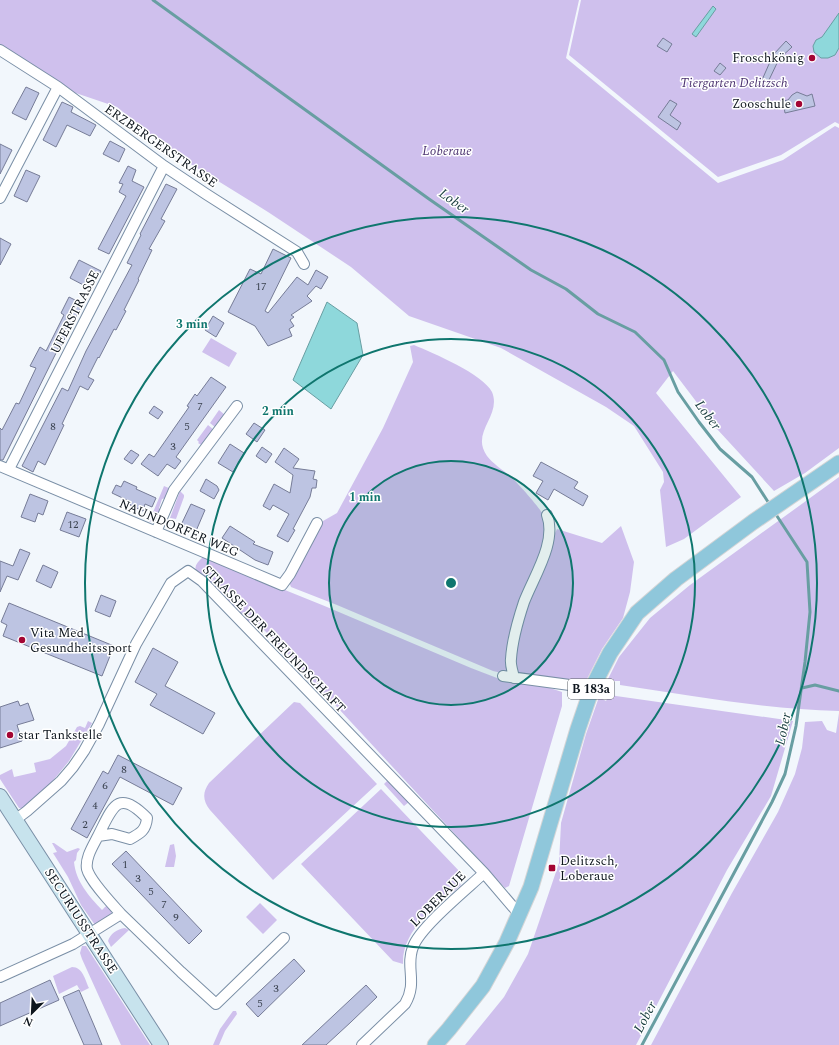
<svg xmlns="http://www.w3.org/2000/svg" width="839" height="1045" font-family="Spectral,serif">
<rect width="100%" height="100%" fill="#f2f7fc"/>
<path fill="#cfc0ed" d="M 0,0 L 579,0 L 566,58 L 718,183 L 783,160 L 835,126 L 839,128 L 839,448 L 805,473 L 774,491 L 717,429 L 673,371 L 656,393 L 741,497 L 684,539 L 666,547 L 660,490 L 664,482 L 663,472 L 634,426 L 606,407 L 501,348 L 409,316 L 351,267 L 268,212 L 176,155 L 117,107 L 58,87 L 0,50 Z
M 581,0 L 839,0 L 839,124 L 835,122 L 781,155 L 718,177 L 569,55 Z
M 211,338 L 237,353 L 229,367 L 202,352 Z
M 414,345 C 433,353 483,374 492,392 C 502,416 470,432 487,456 C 492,463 503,470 510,476 C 516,481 543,511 545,518 C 547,527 546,539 547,549 L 557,529 L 602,543 L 621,526 L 634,562 L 630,592 L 623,618 L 602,649 L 587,679 L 543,680 L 514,678 L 508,653 L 506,674 L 493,671 L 337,605 L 291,587 L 289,582 L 323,521 L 337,513 L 383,428 L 413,362 L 410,346 Z
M 219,410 L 225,415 L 216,428 L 210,423 Z
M 208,425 L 214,430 L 203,446 L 198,443 L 199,442 L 197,440 Z
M 839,477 L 839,711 C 765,709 693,696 620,685 L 620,681 L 607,681 L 619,657 L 650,618 L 690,585 Z
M 164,486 L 171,489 L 167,498 L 162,499 L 159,508 L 162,512 L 157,519 L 149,522 Z
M 180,491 L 184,495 L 184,497 L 176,519 L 170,518 Z
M 203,557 L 327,607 L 471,668 L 510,683 L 544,686 L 562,692 L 562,706 L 509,886 L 505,888 L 286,652 L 256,622 L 250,626 L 196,572 C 194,565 198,562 203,557 Z
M 609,695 L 793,721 L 771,796 L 727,870 L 636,1045 L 465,1045 L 504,997 L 528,954 L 539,922 L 559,863 L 561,823 L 586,734 L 599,697 L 606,701 Z
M 294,702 L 300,703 L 377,784 L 273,880 L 210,810 C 203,801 202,793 209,783 Z
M 839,713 L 839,1045 L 651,1045 L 732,893 L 778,812 L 795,774 L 802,748 L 805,722 L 822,721 L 827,730 L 836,733 Z
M 88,721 L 92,723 L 69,761 L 51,783 L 23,808 L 19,808 L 0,779 L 0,775 L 12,769 L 14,777 L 36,772 L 34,763 L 50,759 L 66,746 L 77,727 L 80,726 L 85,728 Z
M 388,780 L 409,802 L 404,806 L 384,784 Z
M 381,789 L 461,873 L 455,878 L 461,885 C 437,907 402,928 403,964 L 393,961 L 301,864 Z
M 52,843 L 54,843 L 67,852 L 78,848 L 80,849 L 77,853 L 76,860 L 74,862 C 76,882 89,896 102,910 L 108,904 C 112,908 112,911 111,916 L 95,925 L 81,905 L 68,877 L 53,853 L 57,852 Z
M 174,844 L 176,856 L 174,867 L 165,867 L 170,845 Z
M 260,903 L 277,920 L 263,934 L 246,917 Z
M 125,928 L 129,930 L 111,947 L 108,941 C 110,934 117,929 125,928 Z
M 82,946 L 86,946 L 150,1045 L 121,1045 L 82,959 L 80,953 Z
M 72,967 C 83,967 85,980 89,988 L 81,992 L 77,985 L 59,994 L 53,976 Z
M 233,1011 L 236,1011 L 237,1014 L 225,1031 L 219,1045 L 213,1045 L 220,1029 Z"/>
<path fill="#8ed8db" stroke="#689ea2" d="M 713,6 L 716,9 L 696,37 L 692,34 Z
M 839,13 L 839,48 L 835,55 L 828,58 L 821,58 L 814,52 L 813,46 L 816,40 L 822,37 Z
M 327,302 L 357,323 L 363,355 L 331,409 L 293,380 Z"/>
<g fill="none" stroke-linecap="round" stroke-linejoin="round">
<path stroke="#689ea2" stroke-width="3" d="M 153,0 L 429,199 L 531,270 L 566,289 L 598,314 L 635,332 L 664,360 L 678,392 L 699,422 L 720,449 L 752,477 L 770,505
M 802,688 L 815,685 L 839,691
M 642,1045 L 772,802 L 785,774 L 796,726 L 805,662 L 810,612 L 807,562 L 775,513"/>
</g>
<path fill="#bdc4e2" stroke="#767c97" d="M 663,38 L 672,44 L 667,52 L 657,46 Z
M 786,41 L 792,47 L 779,59 L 768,82 L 762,80 L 773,55 Z
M 720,63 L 726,68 L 720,75 L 714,71 Z
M 26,87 L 39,93 L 26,120 L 12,113 Z
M 797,92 L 807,96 L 812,94 L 815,106 L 785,113 L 783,101 L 788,100 L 792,95 Z
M 670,100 L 677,104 L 670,115 L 681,123 L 677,130 L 658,117 Z
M 62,102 L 73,107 L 71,112 L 96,125 L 90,136 L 67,125 L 56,147 L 43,140 Z
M 110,141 L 125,149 L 119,162 L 103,154 Z
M 0,144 L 12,150 L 0,174 Z
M 128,166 L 136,170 L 132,181 L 144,187 L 109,254 L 98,249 L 126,196 L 119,192 L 123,184 L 119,183 Z
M 26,170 L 40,176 L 27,202 L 14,196 Z
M 166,184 L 177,189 L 161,219 L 165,221 L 149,249 L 152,250 L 138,279 L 139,280 L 124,310 L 126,311 L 116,330 L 114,329 L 99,358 L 98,357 L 88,377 L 94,380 L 88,390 L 80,386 L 62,424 L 64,425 L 45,465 L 38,461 L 33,472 L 22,466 L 62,388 L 68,391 L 86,351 L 132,265 L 127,263 L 141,235 L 140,234 Z
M 0,238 L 11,244 L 0,265 Z
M 273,249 L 291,258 L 265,311 L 268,313 L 297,277 L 308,285 L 316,270 L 328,277 L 321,289 L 316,286 L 307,296 L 312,301 L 291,315 L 294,317 L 290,320 L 294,326 L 289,329 L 292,336 L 268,346 L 255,326 L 228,312 L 250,269 L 261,274 Z
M 79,260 L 101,271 L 91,289 L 70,278 Z
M 69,297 L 83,304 L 61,346 L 60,345 L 3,460 L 0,460 L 0,428 L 2,430 L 16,403 L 19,404 L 36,368 L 30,366 L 40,347 L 46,351 L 64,315 L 61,313 Z
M 213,316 L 224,323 L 216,337 L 205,330 Z
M 211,377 L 226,387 L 176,457 L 181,461 L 175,469 L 167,464 L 158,476 L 141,464 L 149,454 L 154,457 L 189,407 L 187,406 L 195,394 L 197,396 Z
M 154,406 L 163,412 L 158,419 L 149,413 Z
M 254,423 L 265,430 L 257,442 L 246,434 Z
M 230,444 L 244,453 L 233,472 L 218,463 Z
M 262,447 L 272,454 L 266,463 L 256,456 Z
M 284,448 L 299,459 L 293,468 L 315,471 L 313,479 L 317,480 L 316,488 L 312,488 L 310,497 L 293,529 L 295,530 L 288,542 L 277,536 L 289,514 L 273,505 L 270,510 L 263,506 L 274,484 L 290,493 L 293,475 L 275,462 Z
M 131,450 L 139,455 L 132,464 L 124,459 Z
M 541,462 L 578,482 L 574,488 L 588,496 L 583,506 L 554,489 L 548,500 L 536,493 L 543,481 L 533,476 Z
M 206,479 L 217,486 L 219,490 L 214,499 L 200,491 Z
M 124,481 L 137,487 L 136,489 L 156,498 L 152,507 L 145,504 L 143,511 L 130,505 L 131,502 L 112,493 L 116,485 L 121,487 Z
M 30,494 L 48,501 L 43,515 L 38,513 L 35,522 L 21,517 Z
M 191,504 L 205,510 L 196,531 L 181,525 Z
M 67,512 L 86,519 L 79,537 L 60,530 Z
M 230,526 L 255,542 L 253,544 L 273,552 L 268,565 L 255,560 L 222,538 Z
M 20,549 L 30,553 L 18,580 L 7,576 L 0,592 L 0,561 L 13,566 Z
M 43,565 L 58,572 L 51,588 L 36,581 Z
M 101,595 L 116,601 L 110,617 L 95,611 Z
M 9,603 L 114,646 L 102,676 L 3,636 L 7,625 L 1,622 Z
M 153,648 L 178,662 L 165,686 L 215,713 L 203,734 L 150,705 L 157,694 L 135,682 Z
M 18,701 L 20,706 L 28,703 L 34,720 L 17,725 L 22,741 L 0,748 L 0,707 Z
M 118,755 L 182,788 L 173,805 L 120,777 L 87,838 L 71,829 L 103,771 L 108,774 Z
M 126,851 L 202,931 L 189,944 L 112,864 Z
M 294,959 L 305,971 L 258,1017 L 246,1004 Z
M 50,980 L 59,1000 L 0,1026 L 0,1003 Z
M 366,985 L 377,997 L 351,1022 L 326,1045 L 302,1045 Z
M 79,990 L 96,1030 L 102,1045 L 84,1045 L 63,997 Z"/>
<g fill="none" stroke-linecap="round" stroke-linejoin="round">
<g stroke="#7a8fa6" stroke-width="12">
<path id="street" d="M 0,50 L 58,87 L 164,166 L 206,194 L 297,252 L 304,264
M 0,198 L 58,87
M 0,466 L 282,585 L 290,574 L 317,523
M 9,469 L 164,166
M 156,532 L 174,490 L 237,406
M 503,676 L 592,688
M 514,678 C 513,672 510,665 511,659 C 512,643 519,617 524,602 C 534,576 557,542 547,515
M 15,820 L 27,811 L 61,781 L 73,767 L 84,751 L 99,724 L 136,644 L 171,583 L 188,571 L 202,581 L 484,873 L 519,914
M 98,836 C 112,809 117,787 147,818 C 146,830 141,833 130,839 L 112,834 L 98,836 C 93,846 85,858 87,869 C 90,881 112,904 121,914
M 0,977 L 73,944 L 121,914 L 181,972 L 216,1004 L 284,938
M 362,1045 L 405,1004 C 418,982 405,967 413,947 C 420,927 467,889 484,873"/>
</g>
<g stroke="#7a8fa6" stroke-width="16">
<path id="secondary" d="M 0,796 L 161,1045"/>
</g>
<g stroke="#d4d5d6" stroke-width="17">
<path id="primary" d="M 435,1045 L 449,1029 L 483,986 L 507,942 L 531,887 L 578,729 L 592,688 L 610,653 L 637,613 L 676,579 L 753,522 L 839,463"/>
</g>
<use href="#street" stroke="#fff" stroke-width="10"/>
<use href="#secondary" stroke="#c7e3ed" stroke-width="14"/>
<use href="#primary" stroke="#8fc7db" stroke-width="15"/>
</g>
<circle cx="451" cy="583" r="122" fill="#0f766e" fill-opacity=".12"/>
<g fill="none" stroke="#0f766e" stroke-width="2">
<circle cx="451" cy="583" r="122"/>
<circle cx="451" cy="583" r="244"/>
<circle cx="451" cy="583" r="366"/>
</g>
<g fill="#a30533" stroke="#fff" stroke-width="1.5">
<circle cx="812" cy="58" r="4"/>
<circle cx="799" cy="104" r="4"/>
<circle cx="22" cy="640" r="4"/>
<circle cx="10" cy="735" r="4"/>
<rect x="548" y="864" width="8" height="8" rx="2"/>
</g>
<g text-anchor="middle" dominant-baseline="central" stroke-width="3" stroke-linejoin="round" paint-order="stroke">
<g font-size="11" fill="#3a424f">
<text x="261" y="286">17</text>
<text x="200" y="406">7</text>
<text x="53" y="426">8</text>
<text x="187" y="426">5</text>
<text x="173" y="446">3</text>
<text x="73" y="524">12</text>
<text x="124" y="769">8</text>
<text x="105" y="785">6</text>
<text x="95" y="805">4</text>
<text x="85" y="824">2</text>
<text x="125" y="864">1</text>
<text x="138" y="878">3</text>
<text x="151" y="891">5</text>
<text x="164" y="904">7</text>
<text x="176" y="917">9</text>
<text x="276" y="988">3</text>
<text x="260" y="1003">5</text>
</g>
<rect fill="#fff" stroke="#565c62" stroke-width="1" x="568" y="679" width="46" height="20" rx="3"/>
<g font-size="12" font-weight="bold" fill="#0e161e">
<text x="591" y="689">B 183a</text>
</g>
<g font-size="13" fill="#0e161e" stroke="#fff" text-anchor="start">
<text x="804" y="58" text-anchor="end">Froschkönig</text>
<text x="791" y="104" text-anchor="end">Zooschule</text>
<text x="30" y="633">Vita Med<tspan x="30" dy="15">Gesundheitssport</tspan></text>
<text x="18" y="735">star Tankstelle</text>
<text x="560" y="861">Delitzsch,<tspan x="560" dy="15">Loberaue</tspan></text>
</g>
<g font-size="13" font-style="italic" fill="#4c3370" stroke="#fff">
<text x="734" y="83">Tiergarten Delitzsch</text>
<text x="447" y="151">Loberaue</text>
</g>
<g font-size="13" fill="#0e161e" stroke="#fff">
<text transform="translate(161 146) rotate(35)">ERZBERGERSTRASSE</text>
<text transform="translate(75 312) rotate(-63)">UFERSTRASSE</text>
<text transform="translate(179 528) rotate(23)">NAUNDORFER WEG</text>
<text transform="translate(274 639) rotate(46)">STRASSE DER FREUNDSCHAFT</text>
<text transform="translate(438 899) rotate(-45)">LOBERAUE</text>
<text transform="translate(81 921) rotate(57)">SECURIUSSTRASSE</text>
</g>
<g font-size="14" font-style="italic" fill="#1e4143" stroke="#fff">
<text transform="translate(454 201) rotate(35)">Lober</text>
<text transform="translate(708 415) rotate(53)">Lober</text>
<text transform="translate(783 729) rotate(-78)">Lober</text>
<text transform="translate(645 1017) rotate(-62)">Lober</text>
</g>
</g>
<circle cx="451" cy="583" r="6" fill="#0f766e" stroke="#fff" stroke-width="2"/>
<g font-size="12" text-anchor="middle" font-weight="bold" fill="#0f766e" stroke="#fff" stroke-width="3" stroke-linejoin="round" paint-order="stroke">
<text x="192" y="328">3 min</text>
<text x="278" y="415">2 min</text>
<text x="365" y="501">1 min</text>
</g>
<g transform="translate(32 1013) rotate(204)" stroke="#ffffff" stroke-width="3" paint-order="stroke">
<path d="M0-3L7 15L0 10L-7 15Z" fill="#0e161e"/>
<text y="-6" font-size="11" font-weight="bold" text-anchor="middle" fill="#0e161e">N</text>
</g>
</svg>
